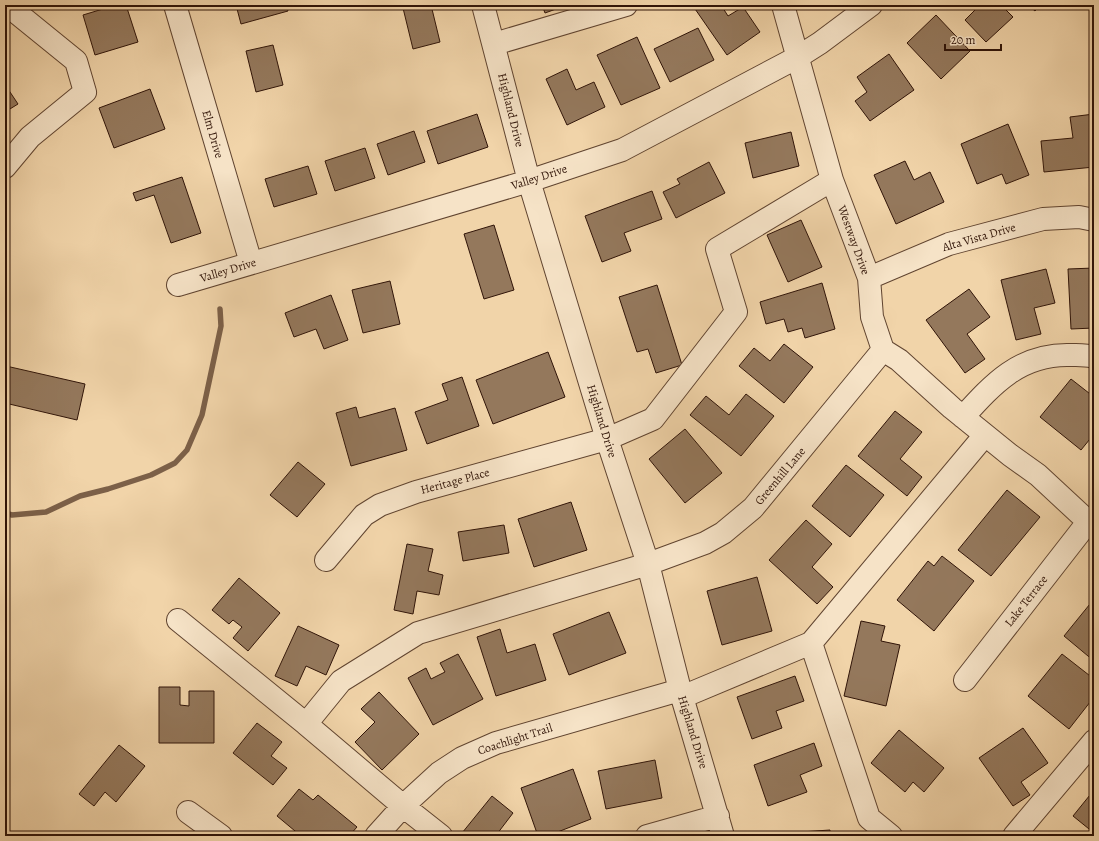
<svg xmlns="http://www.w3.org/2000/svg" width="1099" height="841" font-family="Alegreya,serif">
<rect width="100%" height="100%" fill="#f1d4a9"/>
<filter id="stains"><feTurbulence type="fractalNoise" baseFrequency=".005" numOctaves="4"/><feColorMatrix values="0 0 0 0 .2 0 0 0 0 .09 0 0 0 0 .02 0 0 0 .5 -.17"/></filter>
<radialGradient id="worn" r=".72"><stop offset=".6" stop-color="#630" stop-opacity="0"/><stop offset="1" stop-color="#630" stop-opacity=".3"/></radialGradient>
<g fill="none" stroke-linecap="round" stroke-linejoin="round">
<path stroke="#7c6048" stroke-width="5.5" d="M 5,513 L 12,515 L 46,512 L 80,496 L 108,489 L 151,475 L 175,463 L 187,450 L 202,415 L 221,326 L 220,309"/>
</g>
<path fill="#94785c" stroke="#301408" d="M 116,5 L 126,5 L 138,42 L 95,55 L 83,15 Z
M 236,5 L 286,5 L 288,11 L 241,24 Z
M 414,5 L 431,5 L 440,42 L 413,49 L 403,8 Z
M 542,5 L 567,5 L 545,13 Z
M 694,5 L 721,5 L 728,16 L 743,7 L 760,32 L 727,55 L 693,6 Z
M 971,5 L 1001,5 L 1013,17 L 986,42 L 965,20 L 975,10 Z
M 1028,5 L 1040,5 L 1035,11 Z
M 936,15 L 970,51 L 941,79 L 907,43 Z
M 698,28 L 714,60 L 670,82 L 654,49 Z
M 637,37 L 660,88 L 621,105 L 597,55 Z
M 273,45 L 283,85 L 256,92 L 246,51 Z
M 889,54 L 914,90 L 870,121 L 855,101 L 867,92 L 857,77 Z
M 567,69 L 576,90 L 594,82 L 605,107 L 567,125 L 546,79 Z
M 6,86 L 18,104 L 5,112 L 5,87 Z
M 150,89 L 165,129 L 114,148 L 99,108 Z
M 477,114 L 488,147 L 438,164 L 427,131 Z
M 1094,114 L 1094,167 L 1044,172 L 1041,141 L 1073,138 L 1070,117 Z
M 1008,124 L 1029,175 L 1006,184 L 1002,174 L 977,184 L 961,144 Z
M 414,131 L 425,162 L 388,175 L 377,144 Z
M 791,132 L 799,166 L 753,178 L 745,143 Z
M 365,148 L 375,178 L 335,191 L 325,161 Z
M 905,161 L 914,180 L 930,172 L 944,202 L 896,224 L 874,175 Z
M 709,162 L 725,193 L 676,218 L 663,192 L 680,184 L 677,179 Z
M 308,166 L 317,194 L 274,207 L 265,179 Z
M 182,177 L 201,233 L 171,243 L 154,195 L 136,201 L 133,193 Z
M 652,191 L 662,219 L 624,233 L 631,251 L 602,262 L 585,216 Z
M 801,220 L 822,267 L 788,282 L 767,235 Z
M 494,225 L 514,290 L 484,299 L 464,234 Z
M 1094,268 L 1094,328 L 1071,329 L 1068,269 Z
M 1046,269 L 1055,303 L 1034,308 L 1041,334 L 1016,340 L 1001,280 Z
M 390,281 L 400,324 L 363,333 L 352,290 Z
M 822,283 L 835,329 L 805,338 L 802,328 L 788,332 L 784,319 L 766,324 L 760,302 Z
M 657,285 L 682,365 L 656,373 L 648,349 L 637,352 L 619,297 Z
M 969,289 L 990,317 L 967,334 L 985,359 L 965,373 L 926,320 Z
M 331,295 L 348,340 L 324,349 L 316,329 L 294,337 L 285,313 Z
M 784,344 L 813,367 L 784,403 L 739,366 L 754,348 L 770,361 Z
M 548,352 L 565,397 L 493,424 L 476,380 Z
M 6,366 L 85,384 L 77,420 L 5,403 L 5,372 Z
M 462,377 L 479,426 L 427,444 L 415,412 L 448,400 L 442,384 Z
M 1071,379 L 1094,397 L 1094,434 L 1081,450 L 1040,417 Z
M 746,394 L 774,416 L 741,456 L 690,415 L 706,396 L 729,415 Z
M 356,407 L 359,418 L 395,408 L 407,450 L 351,466 L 336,413 Z
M 895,411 L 922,432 L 900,459 L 922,477 L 907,496 L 858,456 Z
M 685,429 L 722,473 L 685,503 L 649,459 Z
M 298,462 L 325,484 L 297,517 L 270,495 Z
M 846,465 L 884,495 L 850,537 L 812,506 Z
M 1007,490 L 1040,517 L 991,576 L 958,550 Z
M 571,502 L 587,550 L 534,567 L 518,519 Z
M 806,520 L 832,544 L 812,567 L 833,587 L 817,604 L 769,560 Z
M 504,525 L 509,553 L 463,561 L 458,532 Z
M 407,544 L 433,549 L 428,571 L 443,575 L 439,595 L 417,591 L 413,614 L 394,610 Z
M 942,556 L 974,581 L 934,631 L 897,600 L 928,561 L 934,566 Z
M 757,577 L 772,631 L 722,645 L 707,591 Z
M 239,578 L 280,613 L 248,651 L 233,638 L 242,627 L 233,620 L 229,624 L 212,610 Z
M 1094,599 L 1094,661 L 1064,636 Z
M 609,612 L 626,653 L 569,675 L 553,634 Z
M 861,621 L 885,626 L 881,641 L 900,645 L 886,706 L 844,696 Z
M 298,626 L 339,645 L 326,675 L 306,666 L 297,686 L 275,676 Z
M 500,629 L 507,653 L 535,644 L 546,680 L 496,696 L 477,637 Z
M 458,654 L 483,699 L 433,725 L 408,678 L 426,668 L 431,679 L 445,672 L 440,663 Z
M 1062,654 L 1094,679 L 1094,697 L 1069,729 L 1028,696 Z
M 795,676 L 804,701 L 776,711 L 782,728 L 752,739 L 737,697 Z
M 159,687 L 180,687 L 180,705 L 189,706 L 189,691 L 214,691 L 214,743 L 159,743 Z
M 379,692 L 419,734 L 382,770 L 355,742 L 375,722 L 361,709 Z
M 257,723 L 282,742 L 271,756 L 287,768 L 273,785 L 233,753 Z
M 1023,728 L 1048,763 L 1021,782 L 1030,795 L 1013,806 L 979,758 Z
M 899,730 L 944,768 L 924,792 L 913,782 L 905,792 L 871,763 Z
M 814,743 L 822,766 L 800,775 L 807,792 L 768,806 L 754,765 Z
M 119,745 L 145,766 L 116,802 L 105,792 L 94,806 L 79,794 Z
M 655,760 L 662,798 L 606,809 L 598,771 Z
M 573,769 L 591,819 L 555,833 L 556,836 L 538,836 L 521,788 Z
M 299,789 L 313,800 L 318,795 L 357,827 L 349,836 L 301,836 L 277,816 Z
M 1094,790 L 1094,833 L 1073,816 Z
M 492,796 L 513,813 L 497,834 L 499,836 L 465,836 L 462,833 Z
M 830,830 L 830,836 L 786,836 L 786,833 Z"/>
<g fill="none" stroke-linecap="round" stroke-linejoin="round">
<g stroke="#604430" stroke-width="24">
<path id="minor" d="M 175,5 L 251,263
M 483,5 L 529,181 L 607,439 L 648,564 L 680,690 L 723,836
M 783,5 L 832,180 L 869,278 L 872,317 L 883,350 L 899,360 L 952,408 L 1010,455 L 1038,475 L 1094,527
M 494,44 L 626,5
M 5,167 L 30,137 L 85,92 L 76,61 L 7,5
M 869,278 L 949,244 L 1043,219 L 1079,217 L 1094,220
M 178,285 L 529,181 L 622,150 L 798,57 L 820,43 L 871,5
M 963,417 C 993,384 1019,355 1067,355 C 1076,355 1085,354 1094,357
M 326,560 L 364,515 L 380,505 L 416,492 L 607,439 L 653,419 L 736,312 L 717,249 L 832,180
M 178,620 L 306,724 L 341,681 L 418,633 L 648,564 L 705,543 L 723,533 L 753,508 L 883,350
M 811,643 L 985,435
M 965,680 L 1088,522
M 682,697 L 811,643 L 869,818 L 891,836
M 306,724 L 403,806 L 441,836
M 188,812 L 221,836
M 376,836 L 403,806 L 439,773 L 462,758 L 496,743 L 680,690
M 647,836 L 718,816
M 1014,836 L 1094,741"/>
</g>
<use href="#minor" stroke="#f6e3c7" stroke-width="22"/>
</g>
<g text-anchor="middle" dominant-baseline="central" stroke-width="3" stroke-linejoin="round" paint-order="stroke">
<g font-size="12" fill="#301408" stroke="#f6e3c7">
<text transform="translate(511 110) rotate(76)">Highland Drive</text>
<text transform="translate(213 134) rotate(74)">Elm Drive</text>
<text transform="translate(539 177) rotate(-18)">Valley Drive</text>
<text transform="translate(979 237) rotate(-16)">Alta Vista Drive</text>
<text transform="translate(854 240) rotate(70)">Westway Drive</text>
<text transform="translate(228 270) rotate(-17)">Valley Drive</text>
<text transform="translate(602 421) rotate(73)">Highland Drive</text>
<text transform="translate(780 476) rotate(-50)">Greenhill Lane</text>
<text transform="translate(455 481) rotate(-15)">Heritage Place</text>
<text transform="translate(1026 601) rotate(-52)">Lake Terrace</text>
<text transform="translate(693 732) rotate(73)">Highland Drive</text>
<text transform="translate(515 739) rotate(-18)">Coachlight Trail</text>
</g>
</g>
<rect width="1099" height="841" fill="none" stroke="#f1d4a9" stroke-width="20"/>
<rect x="6" y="6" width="1087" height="829" fill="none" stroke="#301408" stroke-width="2"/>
<rect x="10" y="10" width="1079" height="821" fill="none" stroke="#301408"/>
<path d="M945 44v6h56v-6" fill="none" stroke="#301408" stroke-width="2"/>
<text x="951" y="44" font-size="12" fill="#301408" stroke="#f6e3c7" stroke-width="3" paint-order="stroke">20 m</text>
<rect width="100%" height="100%" filter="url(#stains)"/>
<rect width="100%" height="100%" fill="url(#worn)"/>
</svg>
